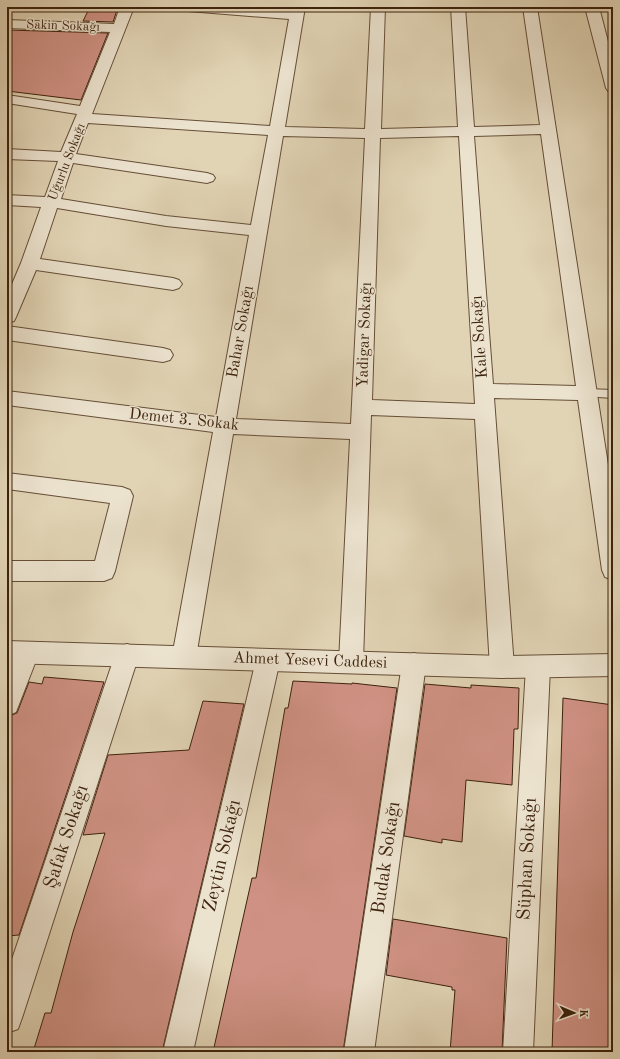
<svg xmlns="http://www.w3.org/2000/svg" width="620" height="1059" font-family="'Old Standard TT',serif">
<rect width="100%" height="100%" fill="#e1d4b5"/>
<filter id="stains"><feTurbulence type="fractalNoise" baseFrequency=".005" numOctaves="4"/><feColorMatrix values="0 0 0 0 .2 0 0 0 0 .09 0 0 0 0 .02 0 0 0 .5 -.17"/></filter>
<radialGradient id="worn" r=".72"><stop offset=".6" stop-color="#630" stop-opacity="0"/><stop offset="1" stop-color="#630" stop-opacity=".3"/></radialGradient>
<path fill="#cf9183" stroke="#3d220d" d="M 90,7 L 118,7 L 113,22 L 83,21 Z
M 7,30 L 108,33 L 81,100 L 7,91 Z
M 44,677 L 104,682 L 19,935 L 7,936 L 7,717 L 17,713 L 29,682 L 42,684 Z
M 293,681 L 352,684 L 352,683 L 397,688 L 343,1052 L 213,1052 L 252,878 L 256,878 L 285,708 L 288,708 Z
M 425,684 L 471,688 L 471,685 L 519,688 L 518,729 L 514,729 L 512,785 L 466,780 L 462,842 L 442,839 L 442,843 L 404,836 Z
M 563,698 L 613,705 L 613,1052 L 552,1052 Z
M 203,701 L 244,704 L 162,1052 L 33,1052 L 45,1013 L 51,1013 L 73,932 L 105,833 L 83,835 L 108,755 L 189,750 Z
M 393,919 L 507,938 L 502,1052 L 450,1052 L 455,990 L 452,990 L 452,987 L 386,975 Z"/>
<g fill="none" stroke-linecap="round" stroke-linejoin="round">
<g stroke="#664e37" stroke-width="2">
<path id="service" d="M 587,389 L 613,390 L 613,398 L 583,396 L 582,393 L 583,390 Z"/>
</g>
<g stroke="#664e37" stroke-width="2">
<path id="minor" d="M 120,7 L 134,7 L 92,114 L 270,126 L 289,19 L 188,11 L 183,10 L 181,7 L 236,7 L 291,12 L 291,7 L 305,7 L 285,127 L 365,129 L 371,7 L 385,7 L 381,129 L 458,127 L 451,7 L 465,7 L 474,127 L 540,125 L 523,7 L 537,7 L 613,497 L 613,580 L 605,577 L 602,570 L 578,400 L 494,398 L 514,667 L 511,675 L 502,678 L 493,675 L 490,667 L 475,419 L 371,415 L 363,662 L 360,670 L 351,673 L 342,670 L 339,662 L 350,439 L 233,434 L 196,657 L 193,665 L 184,668 L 175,665 L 172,657 L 213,432 L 7,405 L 7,391 L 216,417 L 249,235 L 166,226 L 57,208 L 40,259 L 173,278 L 179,280 L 182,284 L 179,288 L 173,290 L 36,270 L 16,317 L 14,321 L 7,323 L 7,296 L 21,263 L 41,207 L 7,205 L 7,195 L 45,197 L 58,161 L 7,159 L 7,149 L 61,152 L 77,114 L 7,103 L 7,95 L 80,106 L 110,32 L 7,28 L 7,20 L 114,24 ZM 88,123 L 268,135 L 251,225 L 166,216 L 61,199 L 73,163 L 207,183 L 213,181 L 215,178 L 213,175 L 207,173 L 76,154 ZM 541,134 L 576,386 L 493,384 L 474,136 ZM 283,136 L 365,138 L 351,424 L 236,419 ZM 459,136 L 475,404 L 372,400 L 380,138 Z
M 585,7 L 599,7 L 613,61 L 613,92 L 608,91 L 606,88 Z
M 7,326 L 163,348 L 170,350 L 173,355 L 170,360 L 163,362 L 7,340 Z
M 7,473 L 122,487 L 130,490 L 133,496 L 115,571 L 112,578 L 104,581 L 7,581 L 7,561 L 95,561 L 110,503 L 7,489 Z
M 27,642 L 36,645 L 39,653 L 16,712 L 7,716 L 7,673 L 18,645 Z
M 127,644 L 136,647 L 139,655 L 22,1018 L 18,1029 L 7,1033 L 7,974 L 115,655 L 118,647 Z
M 268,649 L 277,652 L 280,660 L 193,1052 L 163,1052 L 256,660 L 259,652 Z
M 414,653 L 423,656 L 426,664 L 374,1052 L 344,1052 L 402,664 L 405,656 Z
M 538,656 L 547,659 L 550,667 L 533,1052 L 503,1052 L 526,667 L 529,659 Z"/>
</g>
<g stroke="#664e37" stroke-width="2">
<path id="tertiary" d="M 7,641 L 502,656 L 613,654 L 613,676 L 502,678 L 7,663 Z"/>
</g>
<use href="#service" fill="#ece3cf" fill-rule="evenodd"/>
<use href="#minor" fill="#ece3cf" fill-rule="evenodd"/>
<use href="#tertiary" fill="#ece3cf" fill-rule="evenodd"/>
</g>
<g text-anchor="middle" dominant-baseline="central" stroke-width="3" stroke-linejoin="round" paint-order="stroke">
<g font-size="13" fill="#3d220d" stroke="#ece3cf">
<text transform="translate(63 26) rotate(2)">Sakin Sokağı</text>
<text transform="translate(67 162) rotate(-69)">Uğurlu Sokağı</text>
</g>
<g font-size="16" fill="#3d220d" stroke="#ece3cf">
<text transform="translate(241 332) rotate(-80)">Bahar Sokağı</text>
<text transform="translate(365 335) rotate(-88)">Yadigar Sokağı</text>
<text transform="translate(480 337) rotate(-94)">Kale Sokağı</text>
<text transform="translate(184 420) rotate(6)">Demet 3. Sokak</text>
<text transform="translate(310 661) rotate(2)">Ahmet Yesevi Caddesi</text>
</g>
<g font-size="19" fill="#3d220d" stroke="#ece3cf">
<text transform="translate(67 837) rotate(-72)">Şafak Sokağı</text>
<text transform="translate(223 856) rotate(-77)">Zeytin Sokağı</text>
<text transform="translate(387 858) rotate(-82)">Budak Sokağı</text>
<text transform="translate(528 859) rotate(-87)">Süphan Sokağı</text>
</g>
</g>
<rect width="620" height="1059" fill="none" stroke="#e1d4b5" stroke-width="24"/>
<rect x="8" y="8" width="604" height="1043" fill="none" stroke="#3d220d" stroke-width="2"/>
<rect x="12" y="12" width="596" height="1035" fill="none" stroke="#3d220d"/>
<g transform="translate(574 1013) rotate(92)" stroke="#ece3cf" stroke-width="3" paint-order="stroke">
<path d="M0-3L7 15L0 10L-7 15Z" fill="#3d220d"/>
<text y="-6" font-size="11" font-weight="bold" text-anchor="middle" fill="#3d220d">K</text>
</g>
<rect width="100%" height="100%" filter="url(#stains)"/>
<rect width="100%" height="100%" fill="url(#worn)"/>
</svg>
